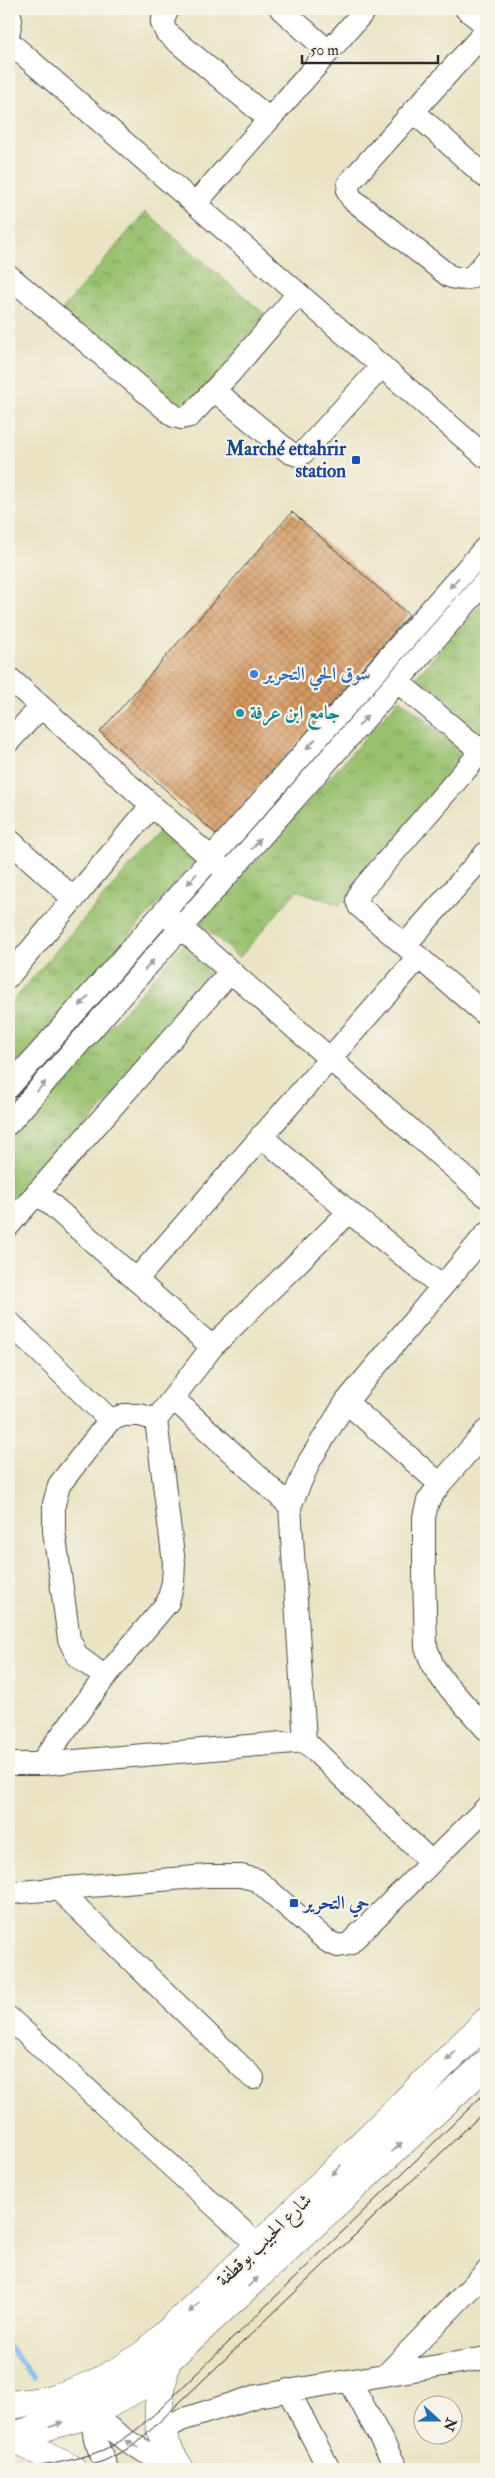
<svg xmlns="http://www.w3.org/2000/svg" width="495" height="2478" font-family="'IM FELL Double Pica',Amiri,serif">
<defs>
<pattern id="grass-tufts" width="24" height="20" patternUnits="userSpaceOnUse" patternTransform="scale(1.25)"><rect width="24" height="20" fill="#98c16e"/><path d="M3 7l-1-3M5 7V3M7 7l1-3M15 17l-1-3M17 17v-4M19 17l1-3" fill="none" stroke="#7c9d5b"/></pattern>
<pattern id="park-crowns" width="20" height="18" patternUnits="userSpaceOnUse" patternTransform="scale(1.25)"><rect width="20" height="18" fill="#98c16e"/><path d="M2 6a3 3 0 1 1 6 0M12 15a3 3 0 1 1 6 0" fill="none" stroke="#7c9d5b"/></pattern>
<pattern id="building-cross-hatch" width="8" height="8" patternUnits="userSpaceOnUse" patternTransform="scale(1.25)"><rect width="8" height="8" fill="#d69a62"/><path d="M0 0l8 8M0 8l8-8" fill="none" stroke="#ae7e51"/></pattern>
</defs>
<rect width="100%" height="100%" fill="#f7f3e8"/>
<filter id="ink" filterUnits="userSpaceOnUse"><feTurbulence type="fractalNoise" baseFrequency=".02" numOctaves="2"/><feDisplacementMap in="SourceGraphic" scale="10" xChannelSelector="R" yChannelSelector="G"/><feConvolveMatrix kernelMatrix="1 2 1 2 8 2 1 2 1" color-interpolation-filters="sRGB"/></filter>
<filter id="wash" filterUnits="userSpaceOnUse"><feTurbulence type="fractalNoise" baseFrequency=".0096" numOctaves="4" result="noise"/><feDisplacementMap in="SourceGraphic" scale="20" xChannelSelector="R" yChannelSelector="G"/><feGaussianBlur stdDeviation="1.12" result="paint"/><feColorMatrix in="noise" values="0 0 0 0 0 0 0 0 0 0 0 0 0 0 0 0 0 1.4 0 .05"/><feComposite in="paint" operator="in"/></filter>
<g filter="url(#wash)">
<rect width="100%" height="100%" fill="#eae4c5"/>
<path fill="url(#grass-tufts)" stroke="#62764c" d="M 486,599 L 486,737 L 483,742 L 412,682 Z
M 400,699 L 467,756 L 339,905 L 297,890 L 239,958 L 200,923 Z
M 163,828 L 197,858 L 9,1074 L 9,1005 Z
M 186,941 L 224,972 L 9,1212 L 9,1141 Z"/>
<path fill="url(#park-crowns)" stroke="#62764c" d="M 145,212 L 267,316 L 184,414 L 62,310 Z"/>
<g fill="none" stroke-linecap="round" stroke-linejoin="round">
<path stroke="#78beef" stroke-width="5.5" d="M 9,2347 L 34,2378"/>
</g>
<g id="blocks">
<path fill="url(#building-cross-hatch)" d="M 292,512 L 409,615 L 217,835 L 100,732 Z"/>
</g>
</g>
<g filter="url(#ink)">
<use href="#blocks" fill-opacity="0" stroke="#484742" stroke-width="1"/>
<g fill="none" stroke-linecap="round" stroke-linejoin="round">
<g stroke="#484742" stroke-width="24">
<path id="minor" d="M 168,9 L 162,23 L 166,32 L 269,119
M 281,9 L 328,51
M 466,9 L 486,25
M 9,12 L 11,20 L 9,31
M 486,31 L 349,183 L 348,192 L 352,199 L 449,276 C 470,283 473,277 486,261
M 9,42 L 486,457
M 413,111 L 486,177
M 195,204 L 366,9
M 9,276 L 174,416 L 181,418 L 190,416 L 231,372 L 298,294
M 214,390 L 289,452 L 297,455 L 303,453 L 382,366
M 9,678 L 221,867
M 398,682 L 482,752
M 9,741 L 41,707
M 486,746 L 360,892 L 357,900 L 359,906 L 486,1015
M 9,840 L 74,899
M 171,919 L 486,1196
M 405,945 L 486,853
M 9,976 L 152,805
M 9,1087 L 486,547
M 9,1123 L 486,581
M 261,1136 L 349,1212 L 441,1286
M 37,1192 L 212,1347
M 9,1225 L 231,971
M 136,1280 L 419,957
M 9,1322 L 110,1420
M 174,1399 L 290,1506
M 346,1402 L 440,1484
M 486,1431 L 440,1484 L 428,1501 L 424,1517 L 424,1573 L 426,1647 L 433,1666 L 445,1683 L 486,1729
M 105,1677 L 77,1656 L 69,1639 L 54,1531 L 54,1504 L 59,1485 L 110,1420 L 124,1415 L 140,1415 L 156,1420
M 9,1764 L 40,1764 L 305,1741
M 40,1764 L 105,1677 L 168,1602 L 173,1582 L 174,1563 L 156,1420 L 212,1347 L 349,1212
M 431,1862 L 305,1741 L 290,1506 L 310,1460 L 346,1402 L 486,1234
M 59,1890 L 253,2078
M 9,1893 L 207,1876 L 241,1876 L 257,1880 L 327,1941 L 338,1946 L 349,1944 L 486,1808
M 9,2018 L 259,2246
M 387,2374 L 486,2272
M 350,2381 L 397,2469
M 288,2390 L 329,2469
M 91,2414 L 124,2439 L 173,2469
M 91,2414 L 95,2439 L 107,2469
M 160,2432 L 181,2420 L 257,2396 L 486,2358"/>
</g>
<g stroke="#484742" stroke-width="29">
<path id="major" d="M 166,2363 C 157,2414 151,2424 180,2469
M 9,2405 C 22,2403 37,2403 51,2399 C 85,2390 119,2373 147,2352 L 259,2246 L 486,2022
M 9,2437 L 91,2414 L 138,2387 L 486,2064
M 11,2437 L 72,2469"/>
</g>
<use href="#minor" stroke="#fff" stroke-width="22"/>
<use href="#major" stroke="#fff" stroke-width="28"/>
<path stroke="#2b2b2b" stroke-width="1" d="M 23,2469 C 57,2463 96,2458 125,2438 C 137,2430 147,2420 158,2411 L 486,2092
M 79,2469 L 104,2461 L 135,2445 L 486,2110"/>
</g>
<defs><path id="oneway-solid" d="M-6-.8H1V-3.2L6.5 0L1 3.2V.8H-6Z" transform="scale(1.25)"/></defs>
<g fill="#a0a0a0">
<use href="#oneway-solid" transform="translate(454 583) rotate(132)"/>
<use href="#oneway-solid" transform="translate(363 721) rotate(-49)"/>
<use href="#oneway-solid" transform="translate(311 744) rotate(132)"/>
<use href="#oneway-solid" transform="translate(256 844) rotate(-49)"/>
<use href="#oneway-solid" transform="translate(192 879) rotate(131)"/>
<use href="#oneway-solid" transform="translate(149 965) rotate(-49)"/>
<use href="#oneway-solid" transform="translate(84 1001) rotate(131)"/>
<use href="#oneway-solid" transform="translate(41 1087) rotate(-49)"/>
<use href="#oneway-solid" transform="translate(451 2056) rotate(136)"/>
<use href="#oneway-solid" transform="translate(397 2147) rotate(-43)"/>
<use href="#oneway-solid" transform="translate(336 2170) rotate(135)"/>
<use href="#oneway-solid" transform="translate(253 2282) rotate(-43)"/>
<use href="#oneway-solid" transform="translate(194 2308) rotate(137)"/>
<use href="#oneway-solid" transform="translate(56 2425) rotate(-17)"/>
<use href="#oneway-solid" transform="translate(132 2444) rotate(-149)"/>
</g>
</g>
<g fill="#1a4fb4" stroke="#f7f3e8" stroke-width="2">
<rect x="351" y="455" width="10" height="10" rx="2.5"/>
<rect x="289" y="1898" width="10" height="10" rx="2.5"/>
</g>
<circle fill="#3f7fe0" stroke="#f7f3e8" stroke-width="2" cx="254" cy="674" r="5"/>
<circle fill="#0f9aa8" stroke="#f7f3e8" stroke-width="2" cx="240" cy="713" r="5"/>
<g text-anchor="middle" dominant-baseline="central" stroke-width="4.5" stroke-linejoin="round" paint-order="stroke">
<g font-size="19" font-weight="bold" fill="#164399" stroke="#f7f3e8" text-anchor="end">
<text x="346" y="449">Marché ettahrir<tspan x="346" dy="22">station</tspan></text>
<text x="304" y="1903" text-anchor="start">حي التحرير</text>
</g>
<g font-size="19" font-weight="bold" fill="#366cbe" stroke="#f7f3e8" text-anchor="start">
<text x="264" y="674">سوق الحي التحرير</text>
</g>
<g font-size="19" font-weight="bold" fill="#0d838f" stroke="#f7f3e8" text-anchor="start">
<text x="250" y="713">جامع ابن عرفة</text>
</g>
<g font-size="19" fill="#2b2b2b" stroke="#f7f3e8">
<text transform="translate(264 2240) rotate(-44)">شارع الحبيب بوقطفة</text>
</g>
</g>
<rect width="495" height="2478" fill="none" stroke="#f7f3e8" stroke-width="30"/>
<g transform="translate(438 2420) rotate(111)"><circle r="24" fill="#f7f3e8" stroke="#a5a39c"/>
<path d="M0-4L9 19L0 12L-9 19Z" fill="#1f6fb2"/>
<text y="-8" font-size="14" font-weight="bold" text-anchor="middle" fill="#2b2b2b">N</text>
</g>
<path d="M302 55v8h136v-8" fill="none" stroke="#2b2b2b" stroke-width="2.5"/>
<text x="310" y="55" font-size="15" fill="#2b2b2b" stroke="#f7f3e8" stroke-width="4" paint-order="stroke">50 m</text>
</svg>
